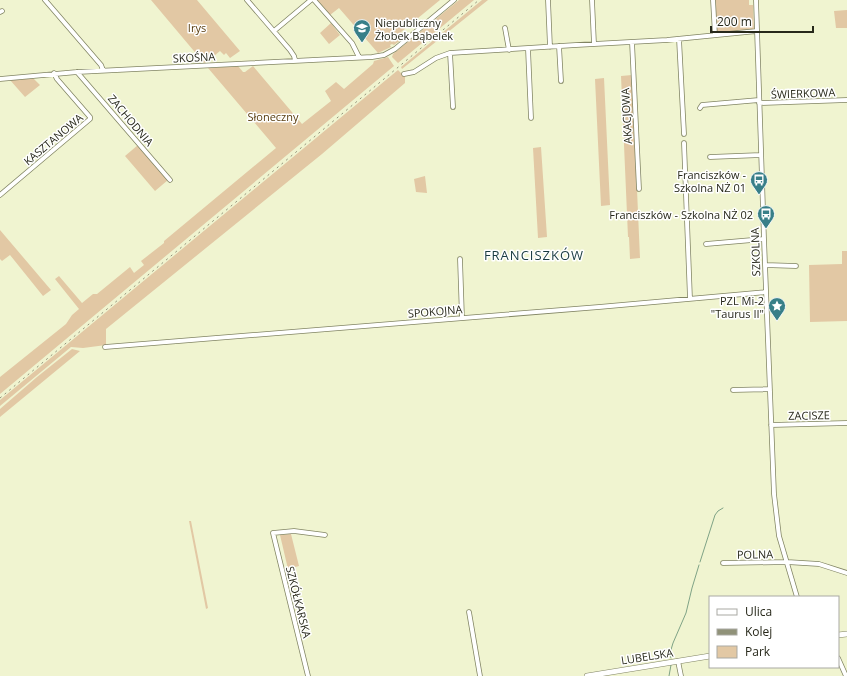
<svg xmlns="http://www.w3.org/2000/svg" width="847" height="676" font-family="'Open Sans',sans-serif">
<rect width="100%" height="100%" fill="#f0f4d0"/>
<path fill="#e2c8a4" d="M 151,0 L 197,0 L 240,51 L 230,58 L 226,53 L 224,55 L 220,51 L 208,61 L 204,63 Z
M 317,0 L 440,0 L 401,32 L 405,37 L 394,45 L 392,44 L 390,45 L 391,47 L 378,53 L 339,8 L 330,15 Z
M 459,0 L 474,0 L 398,63 L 392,57 L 393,54 Z
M 482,0 L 488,0 L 402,69 L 401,67 Z
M 714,0 L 749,0 L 749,5 L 753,5 L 754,30 L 716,34 Z
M 847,10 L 847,28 L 836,28 L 834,11 Z
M 331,23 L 340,35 L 329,44 L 320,33 Z
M 388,57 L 394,66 L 0,394 L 0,377 L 66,324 L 72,315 L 79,309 L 55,279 L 59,276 L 82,303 L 93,294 L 97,294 L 130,267 L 134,273 L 144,265 L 141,261 L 164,243 L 164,241 L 276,148 L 208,68 L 238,66 L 243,72 L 245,72 L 253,66 L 302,124 L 331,101 L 325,91 L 336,82 L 344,89 L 373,64 L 374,61 Z
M 398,70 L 405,77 L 405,83 L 322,154 L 106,329 L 106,345 L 83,348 L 71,347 L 0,406 L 0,400 Z
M 632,75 L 640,258 L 630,259 L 629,237 L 628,237 L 621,76 Z
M 33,78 L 40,85 L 25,97 L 10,80 Z
M 604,78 L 610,205 L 601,206 L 595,79 Z
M 138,145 L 168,180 L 155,191 L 125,156 Z
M 541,147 L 547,237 L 538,238 L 533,148 Z
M 425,176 L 427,193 L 416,192 L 414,179 Z
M 0,230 L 51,290 L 43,296 L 10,255 L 2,261 L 0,259 Z
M 842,251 L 847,251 L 847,321 L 810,322 L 809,265 L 842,264 Z
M 72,349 L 80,351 L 0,417 L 0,409 L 37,377 Z
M 189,521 L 191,521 L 208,608 L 206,609 Z
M 291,534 L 299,566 L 288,569 L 280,535 Z"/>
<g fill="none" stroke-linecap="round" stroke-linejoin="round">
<path stroke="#7fa386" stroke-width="1" d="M 700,562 L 715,515 L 718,511 L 723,508
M 671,658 L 670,653 L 673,643 L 686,613 L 692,588 L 699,565
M 669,676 L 671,665"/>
<g stroke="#818463" stroke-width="5.5">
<path id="minor" d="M 45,0 L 101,65 L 103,70
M 247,0 L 290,50 L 294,56 L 295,60
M 314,0 L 352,43 L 359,57
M 548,0 L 550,47
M 592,0 L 594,44
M 713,0 L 715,35
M 756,0 L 764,239 L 774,494 L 779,536 L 797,597
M 0,12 L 2,11
M 505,28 L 509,50
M 274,31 L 311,0
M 679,39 L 684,134
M 632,42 L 639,189
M 559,46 L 561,81
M 528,49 L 531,118
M 450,53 L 453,107
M 77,72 L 170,180
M 404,74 L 414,72 L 436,58 L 450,53 L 576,45 L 667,40 L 757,31
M 0,79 L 77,72 L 372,57 L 384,55 L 395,49 L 454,0
M 759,103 L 847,100
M 700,108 L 702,105 L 759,100
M 684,143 L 690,299
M 710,157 L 761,155
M 0,195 L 90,119 L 90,117 L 57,79 L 54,73
M 706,244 L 764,239
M 460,259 L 462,318
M 765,265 L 796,266
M 105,347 L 599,307 L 766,292
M 733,390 L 770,389
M 771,425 L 847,423
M 723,563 L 787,562 L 819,564 L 847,573
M 469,612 L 480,676
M 838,658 L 846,676
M 678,661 L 681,676
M 308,676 L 273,533 L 294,531 L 325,535"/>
</g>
<g stroke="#818463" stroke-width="6">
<path id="major" d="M 838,635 L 847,634
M 587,676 L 710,656"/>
</g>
<use href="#minor" stroke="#fff" stroke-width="4"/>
<use href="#major" stroke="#fff" stroke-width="5"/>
<path stroke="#909279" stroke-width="1" stroke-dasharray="2 4" stroke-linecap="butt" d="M 0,398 L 479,0"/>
</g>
<defs>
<g id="school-pin" transform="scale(0.9)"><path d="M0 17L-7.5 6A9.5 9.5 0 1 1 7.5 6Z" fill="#387f88" stroke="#fff"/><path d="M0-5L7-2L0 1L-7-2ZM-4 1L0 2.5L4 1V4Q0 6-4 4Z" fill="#fff"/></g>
<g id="bus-pin" transform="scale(0.9)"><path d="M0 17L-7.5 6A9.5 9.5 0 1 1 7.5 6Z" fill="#387f88" stroke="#fff"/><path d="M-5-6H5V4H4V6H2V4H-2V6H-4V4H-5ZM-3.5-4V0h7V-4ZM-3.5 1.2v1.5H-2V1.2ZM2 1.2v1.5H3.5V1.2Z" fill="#fff"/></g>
<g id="sight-pin" transform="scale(0.9)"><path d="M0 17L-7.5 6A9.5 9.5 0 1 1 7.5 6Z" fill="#387f88" stroke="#fff"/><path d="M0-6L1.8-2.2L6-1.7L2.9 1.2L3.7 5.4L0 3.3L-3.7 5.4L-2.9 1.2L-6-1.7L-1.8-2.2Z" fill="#fff"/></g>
</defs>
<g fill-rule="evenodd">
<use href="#school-pin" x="362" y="28"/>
<use href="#bus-pin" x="759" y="180"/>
<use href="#bus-pin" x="766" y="214"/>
<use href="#sight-pin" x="777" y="306"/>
</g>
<g text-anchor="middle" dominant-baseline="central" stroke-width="3" stroke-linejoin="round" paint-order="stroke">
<g font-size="11" fill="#27281a" stroke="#fff" text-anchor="end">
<text x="375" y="22" text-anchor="start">Niepubliczny<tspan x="375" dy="13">Żłobek Bąbelek</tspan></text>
<text x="746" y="174">Franciszków -<tspan x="746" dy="13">Szkolna NŻ 01</tspan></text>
<text x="753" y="214">Franciszków - Szkolna NŻ 02</text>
<text x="764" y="300">PZL Mi-2<tspan x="764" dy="13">"Taurus II"</tspan></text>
</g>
<g font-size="11" fill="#583c0e" stroke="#fff">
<text x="197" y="27">Irys</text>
<text x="273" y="116">Słoneczny</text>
</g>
<g font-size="11" fill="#27281a" stroke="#fff">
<text transform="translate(194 57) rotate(-3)">SKOŚNA</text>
<text transform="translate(803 93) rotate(-2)">ŚWIERKOWA</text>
<text transform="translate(626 116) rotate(-93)">AKACJOWA</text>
<text transform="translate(131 120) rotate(50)">ZACHODNIA</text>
<text transform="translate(53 139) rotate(-40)">KASZTANOWA</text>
<text transform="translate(755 252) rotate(-92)">SZKOLNA</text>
<text transform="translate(435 311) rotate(-5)">SPOKOJNA</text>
<text transform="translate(809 415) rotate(-1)">ZACISZE</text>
<text transform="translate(755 554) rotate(-1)">POLNA</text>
<text transform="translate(299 602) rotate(76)">SZKÓŁKARSKA</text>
<text transform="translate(647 656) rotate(-9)">LUBELSKA</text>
</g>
<g font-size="13" letter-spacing="1" fill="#1a3c40" stroke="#fff">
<text x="534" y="255">FRANCISZKÓW</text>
</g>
</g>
<rect x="709" y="596" width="130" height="72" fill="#ffffff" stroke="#a9a9a3"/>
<rect x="717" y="609" width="20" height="6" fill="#ffffff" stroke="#a9a9a3"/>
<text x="745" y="616" font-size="12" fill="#27281a">Ulica</text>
<rect x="717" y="629" width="20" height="6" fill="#909279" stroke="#a9a9a3"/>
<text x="745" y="636" font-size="12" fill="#27281a">Kolej</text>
<rect x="717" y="646" width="20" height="12" fill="#e2c8a4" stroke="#a9a9a3"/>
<text x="745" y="656" font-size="12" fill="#27281a">Park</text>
<path d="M711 26v6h102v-6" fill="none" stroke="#27281a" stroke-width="2"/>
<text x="717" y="26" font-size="12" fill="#27281a" stroke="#ffffff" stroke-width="3" paint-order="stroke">200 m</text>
</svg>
